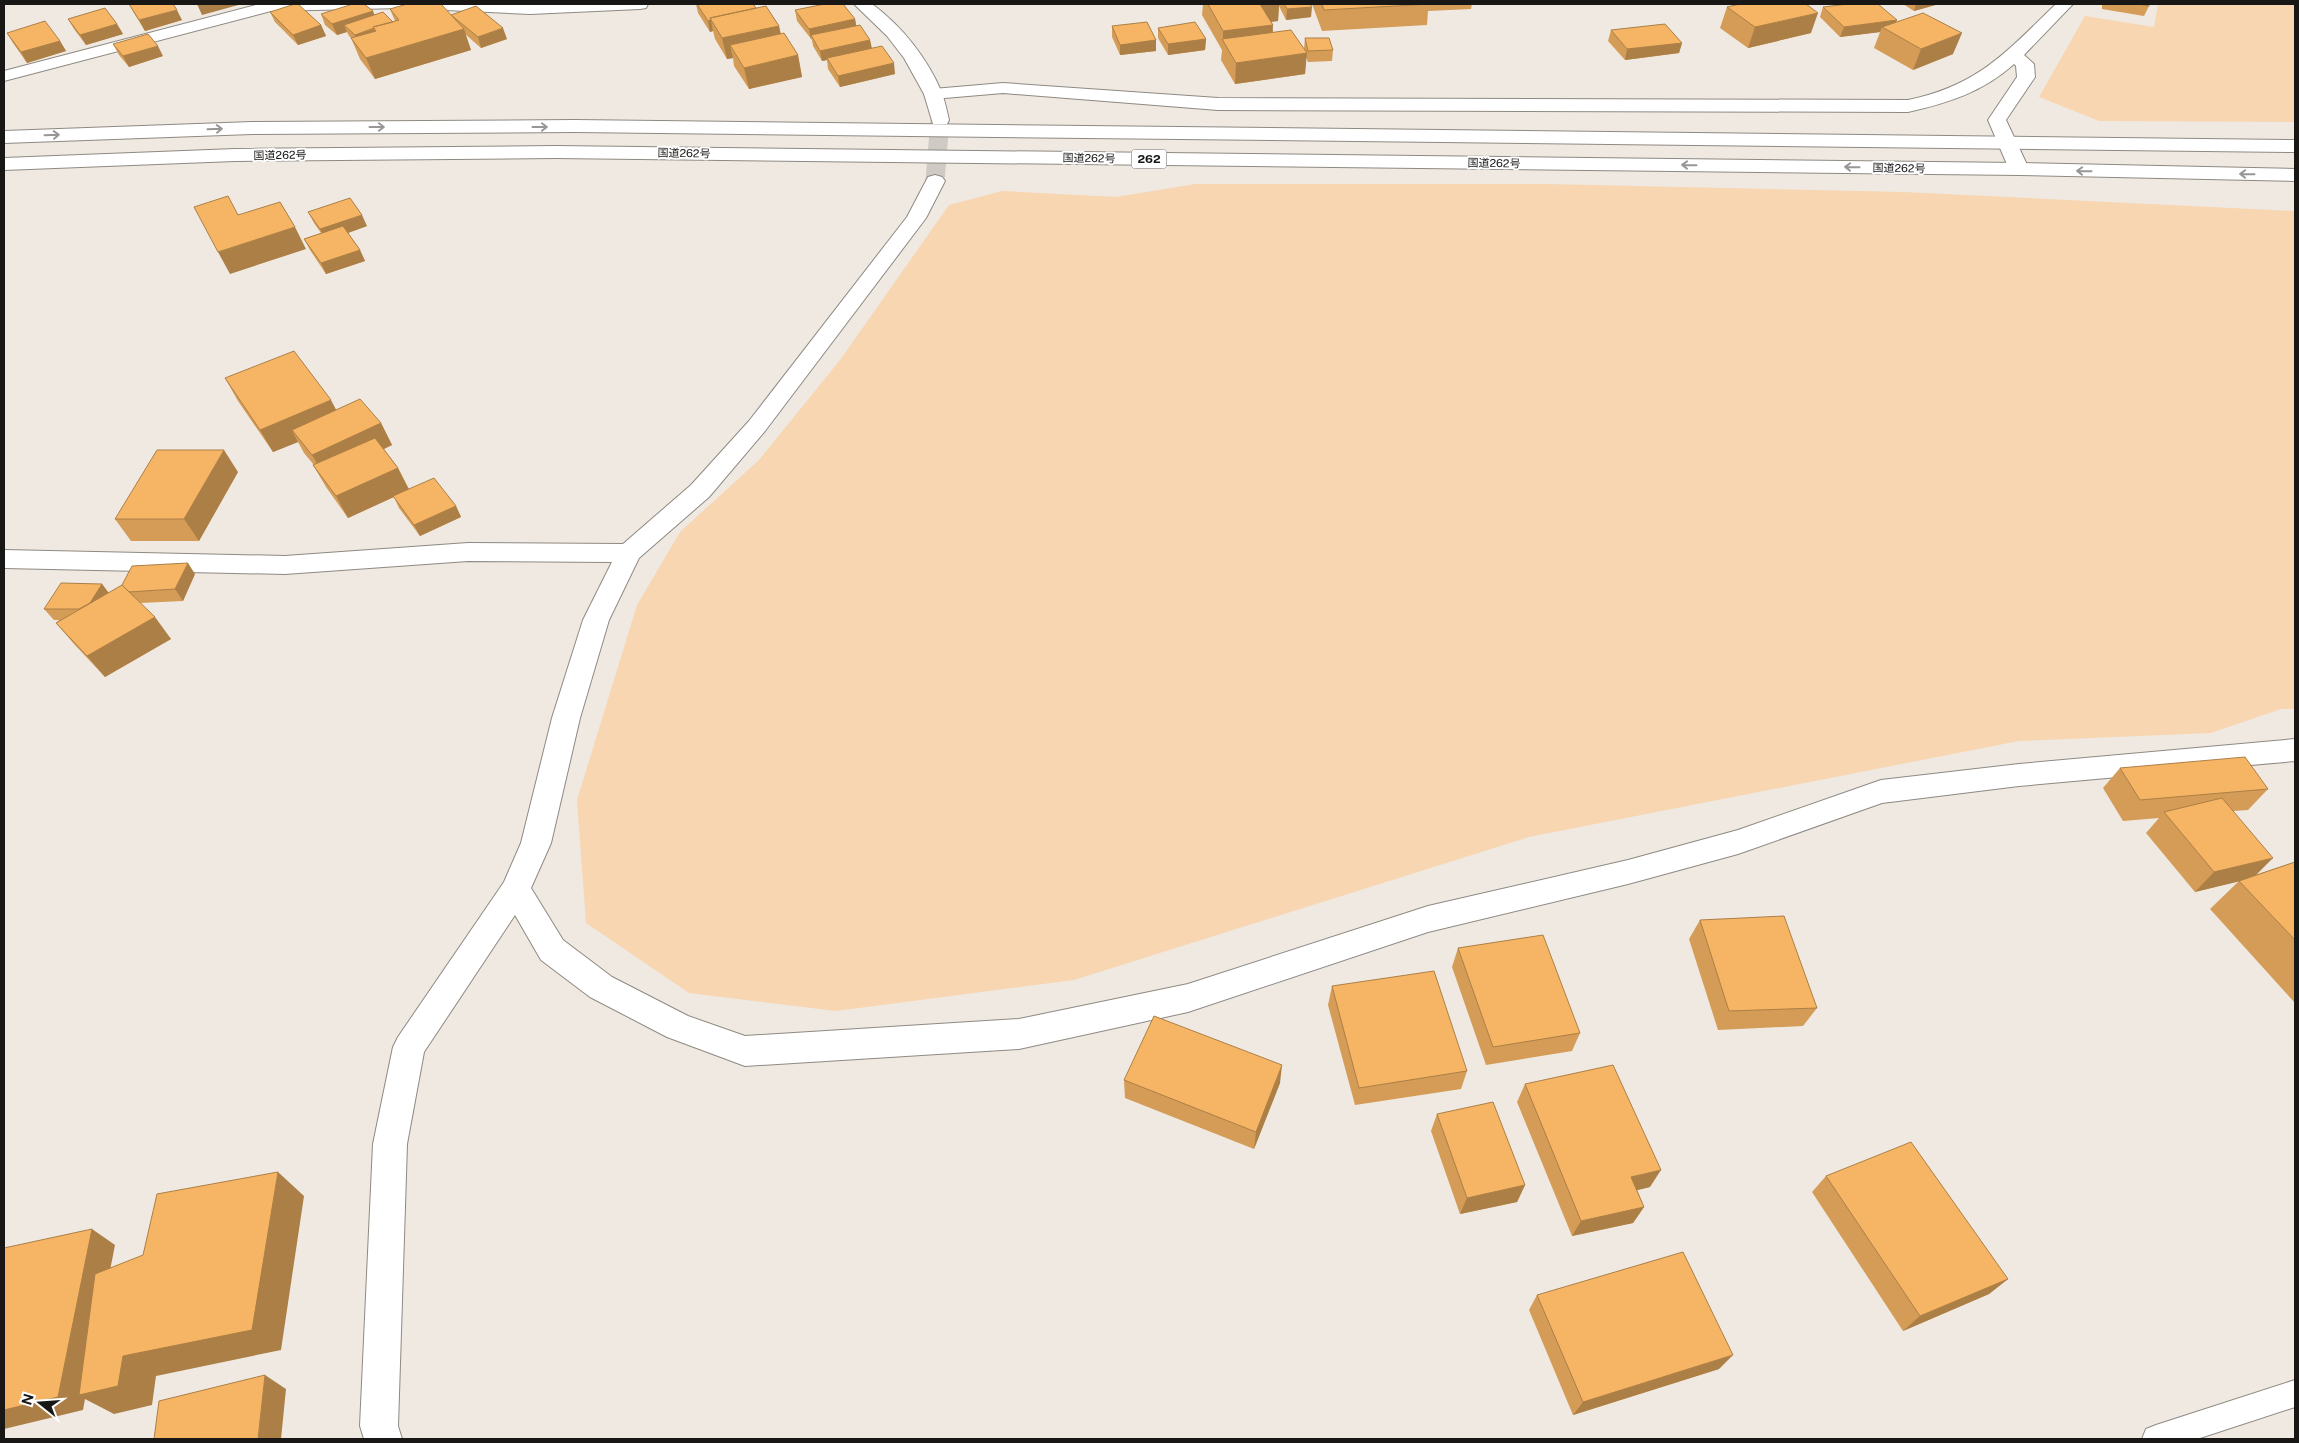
<svg xmlns="http://www.w3.org/2000/svg" width="2299" height="1443" font-family="'Public Sans','Noto Sans JP',sans-serif">
<rect width="100%" height="100%" fill="#efe9e2"/>
<path fill="#f7d6b1" d="M 2158,4 L 2295,4 L 2295,122 L 2099,121 L 2039,97 L 2085,16 L 2154,27 Z
M 1195,184 L 1548,184 L 1904,192 L 2295,211 L 2295,709 L 2281,709 L 2211,733 L 2019,741 L 1529,837 L 1074,980 L 836,1011 L 689,993 L 586,923 L 577,800 L 637,605 L 680,532 L 759,460 L 840,360 L 949,205 L 1002,191 L 1116,197 Z"/>
<g fill="none" stroke-linecap="round" stroke-linejoin="round">
<path stroke="#cfcac3" stroke-width="19" stroke-dasharray="19 9" stroke-linecap="butt" d="M 935,181 L 940,120"/>
<g stroke="#8e8982" stroke-width="2">
<path id="lane" d="M 2295,1380 L 2295,1407 L 2197,1439 L 2142,1439 L 2146,1429 L 2156,1425 Z"/>
</g>
<g stroke="#8e8982" stroke-width="2">
<path id="street" d="M 260,4 L 648,4 L 646,8 L 640,9 L 530,14 L 402,8 L 271,11 L 4,81 L 4,71 Z
M 2056,4 L 2073,4 L 2024,55 L 2034,64 L 2035,77 L 2006,120 L 2029,169 L 2026,173 L 2012,173 L 2009,169 L 1988,120 L 2017,77 L 2016,66 L 2014,64 C 1983,92 1948,103 1908,112 L 1218,110 L 1003,93 L 933,99 L 927,98 L 924,94 L 927,90 L 933,89 L 1003,83 L 1218,98 L 1908,100 C 1979,85 2006,52 2056,4 Z
M 935,175 L 942,177 L 945,181 L 926,218 L 765,431 L 709,497 L 639,558 L 609,620 L 580,718 L 551,843 L 531,888 L 563,940 L 612,977 L 688,1016 L 745,1036 L 1019,1019 L 1188,984 L 1428,906 L 1628,860 L 1738,830 L 1881,780 L 2019,764 L 2295,739 L 2295,761 L 2019,786 L 1882,803 L 1738,854 L 1628,884 L 1428,932 L 1188,1012 L 1019,1049 L 745,1066 L 667,1037 L 590,997 L 541,960 L 515,915 L 424,1052 L 407,1144 L 398,1426 L 402,1439 L 364,1439 L 360,1426 L 373,1144 L 393,1047 L 398,1037 L 504,882 L 521,843 L 552,718 L 583,620 L 612,562 L 468,561 L 285,574 L 4,568 L 4,550 L 285,556 L 468,543 L 623,544 L 691,485 L 749,421 L 907,217 L 928,177 Z"/>
</g>
<g stroke="#8e8982" stroke-width="2">
<path id="secondary" d="M 854,4 L 872,4 C 902,26 928,59 942,93 C 945,102 947,111 949,120 L 947,124 L 933,124 L 924,94 L 904,58 L 887,36 Z"/>
</g>
<g stroke="#8e8982" stroke-width="2">
<path id="highway" d="M 575,120 L 2295,140 L 2295,152 L 575,132 L 252,134 L 4,143 L 4,131 L 252,122 Z
M 555,146 L 2019,163 L 2295,169 L 2295,181 L 2019,175 L 555,158 L 235,161 L 4,170 L 4,158 L 235,149 Z"/>
</g>
<use href="#lane" fill="#fff" fill-rule="evenodd"/>
<use href="#street" fill="#fff" fill-rule="evenodd"/>
<use href="#secondary" fill="#fff" fill-rule="evenodd"/>
<use href="#highway" fill="#fff" fill-rule="evenodd"/>
</g>
<path fill="#d49c56" d="M 129,4 L 182,20 L 145,31 L 134,13 Z
M 696,4 L 753,4 L 756,8 L 779,26 L 781,34 L 798,55 L 802,77 L 749,89 L 734,66 L 733,58 L 727,59 L 715,39 L 713,31 L 710,32 L 698,13 Z
M 1203,4 L 1310,4 L 1311,17 L 1286,20 L 1279,6 L 1278,21 L 1271,22 L 1273,32 L 1304,49 L 1305,38 L 1333,50 L 1332,61 L 1308,62 L 1306,57 L 1305,74 L 1235,84 L 1221,60 L 1222,50 L 1202,15 Z
M 1312,4 L 1472,4 L 1471,9 L 1428,11 L 1427,25 L 1322,31 Z
M 1903,4 L 1939,4 L 1914,11 Z
M 2102,4 L 2149,4 L 2149,6 L 2144,16 L 2102,9 Z
M 1727,7 L 1811,33 L 1748,48 L 1720,28 Z
M 1823,7 L 1897,20 L 1896,22 L 1953,54 L 1913,70 L 1874,48 L 1880,32 L 1840,37 L 1820,17 Z
M 390,9 L 451,15 L 507,39 L 481,48 L 465,34 L 471,50 L 375,79 L 360,59 L 351,38 L 349,36 L 347,32 L 337,35 L 325,25 L 321,14 L 375,15 L 393,22 L 395,21 Z
M 795,10 L 855,19 L 856,25 L 870,40 L 872,48 L 895,74 L 840,87 L 828,69 L 827,60 L 822,61 L 813,46 L 812,40 L 797,21 Z
M 270,12 L 321,25 L 326,36 L 298,45 L 275,22 Z
M 68,19 L 117,24 L 123,34 L 86,45 L 74,29 Z
M 1112,26 L 1156,40 L 1156,51 L 1120,55 L 1112,37 Z
M 1158,28 L 1206,39 L 1205,50 L 1168,55 L 1158,38 Z
M 1611,30 L 1682,43 L 1679,53 L 1625,60 L 1608,41 Z
M 7,33 L 60,41 L 66,51 L 27,63 L 13,43 Z
M 113,44 L 163,56 L 129,67 L 119,55 Z
M 308,212 L 367,226 L 348,233 L 360,250 L 365,261 L 326,274 L 310,250 L 304,239 L 321,233 L 314,223 Z
M 225,378 L 381,423 L 392,445 L 384,449 L 398,468 L 409,489 L 456,506 L 461,517 L 420,536 L 399,508 L 394,497 L 348,518 L 326,487 L 313,465 L 314,465 L 304,453 L 298,442 L 273,452 L 238,401 Z
M 238,472 L 199,541 L 131,541 L 115,519 Z
M 195,574 L 183,601 L 140,603 L 171,639 L 105,677 L 74,644 L 56,623 L 59,620 L 54,620 L 44,609 L 102,584 L 109,593 Z
M 2120,768 L 2268,789 L 2248,810 L 2233,811 L 2255,875 L 2295,862 L 2295,1003 L 2210,909 L 2239,881 L 2195,892 L 2146,833 L 2159,818 L 2123,821 L 2103,788 Z
M 1700,920 L 1817,1008 L 1803,1026 L 1718,1030 L 1689,939 Z
M 1458,948 L 1580,1033 L 1572,1051 L 1486,1065 L 1452,967 Z
M 1332,986 L 1467,1071 L 1461,1089 L 1355,1105 L 1328,1005 Z
M 1124,1080 L 1280,1083 L 1254,1149 L 1125,1098 Z
M 1525,1084 L 1650,1187 L 1637,1190 L 1644,1207 L 1633,1223 L 1572,1236 L 1517,1102 Z
M 1437,1114 L 1525,1185 L 1517,1202 L 1460,1214 L 1431,1131 Z
M 1826,1176 L 2008,1279 L 1989,1294 L 1903,1331 L 1812,1192 Z
M 1537,1295 L 1719,1369 L 1573,1415 L 1529,1310 Z"/>
<path fill="#ac7f46" d="M 197,4 L 242,4 L 202,15 Z
M 1260,4 L 1279,4 L 1278,21 L 1259,23 Z
M 1916,4 L 1939,4 L 1914,11 Z
M 1312,7 L 1311,17 L 1286,20 L 1287,9 Z
M 177,10 L 182,20 L 145,31 L 139,20 Z
M 373,11 L 377,21 L 344,25 L 347,32 L 337,35 L 332,24 Z
M 1818,13 L 1811,33 L 1748,48 L 1755,27 Z
M 855,19 L 857,30 L 811,35 L 811,40 L 809,29 Z
M 711,20 L 713,31 L 710,32 L 708,21 Z
M 1897,20 L 1892,31 L 1882,27 L 1880,32 L 1840,37 L 1844,27 Z
M 117,24 L 123,34 L 86,45 L 80,35 Z
M 321,25 L 326,36 L 298,45 L 293,35 Z
M 1273,25 L 1272,46 L 1223,41 L 1223,31 Z
M 779,26 L 783,47 L 730,45 L 733,58 L 727,59 L 722,38 Z
M 503,28 L 507,39 L 481,48 L 478,37 Z
M 374,29 L 378,39 L 359,46 L 355,35 Z
M 464,29 L 471,50 L 375,79 L 366,58 Z
M 1962,33 L 1953,54 L 1913,70 L 1921,49 Z
M 1206,39 L 1205,50 L 1168,55 L 1168,44 Z
M 870,40 L 872,51 L 827,58 L 827,60 L 822,61 L 820,51 Z
M 1156,40 L 1156,51 L 1120,55 L 1120,45 Z
M 60,41 L 66,51 L 27,63 L 21,52 Z
M 1682,43 L 1679,53 L 1625,60 L 1627,49 Z
M 158,46 L 163,56 L 129,67 L 123,56 Z
M 1307,53 L 1305,74 L 1235,84 L 1236,63 Z
M 798,55 L 802,77 L 749,89 L 744,68 Z
M 894,63 L 895,74 L 840,87 L 838,76 Z
M 362,215 L 367,226 L 326,241 L 320,229 Z
M 295,227 L 306,249 L 230,274 L 218,252 Z
M 360,250 L 365,261 L 326,274 L 321,263 Z
M 331,400 L 343,423 L 292,430 L 298,442 L 273,452 L 260,430 Z
M 381,423 L 392,445 L 325,477 L 312,455 Z
M 224,450 L 238,472 L 199,541 L 184,519 Z
M 398,468 L 409,490 L 348,518 L 336,496 Z
M 456,506 L 461,517 L 420,536 L 414,525 Z
M 188,563 L 195,574 L 183,601 L 175,589 Z
M 102,584 L 110,595 L 86,609 Z
M 155,617 L 171,639 L 105,677 L 87,656 Z
M 2273,858 L 2253,878 L 2195,892 L 2214,872 Z
M 1282,1065 L 1280,1083 L 1254,1149 L 1256,1132 Z
M 1661,1170 L 1650,1187 L 1621,1194 L 1631,1177 Z
M 278,1172 L 304,1196 L 281,1350 L 156,1376 L 152,1405 L 114,1414 L 85,1399 L 83,1410 L 4,1429 L 4,1410 L 92,1229 L 115,1245 L 86,1393 L 123,1356 Z
M 1525,1185 L 1517,1202 L 1460,1214 L 1467,1198 Z
M 1644,1207 L 1633,1223 L 1572,1236 L 1581,1221 Z
M 2008,1279 L 1989,1294 L 1903,1331 L 1920,1316 Z
M 1733,1355 L 1719,1369 L 1573,1415 L 1583,1402 Z
M 265,1375 L 286,1389 L 281,1439 L 258,1439 Z"/>
<path fill="#f6b564" stroke="#ac7f46" d="M 129,4 L 173,4 L 177,10 L 139,20 Z
M 295,4 L 298,4 L 321,25 L 293,35 L 270,12 Z
M 353,4 L 364,4 L 373,11 L 332,24 L 321,14 Z
M 407,4 L 441,4 L 464,29 L 366,58 L 351,38 L 376,31 L 373,27 L 399,20 L 390,9 Z
M 697,4 L 753,4 L 756,8 L 710,18 L 711,20 L 708,21 Z
M 825,4 L 843,4 L 855,19 L 809,29 L 795,10 Z
M 1208,4 L 1260,4 L 1273,25 L 1223,31 Z
M 1284,4 L 1310,4 L 1312,7 L 1287,9 Z
M 1322,4 L 1430,4 L 1324,10 Z
M 1740,4 L 1806,4 L 1818,13 L 1755,27 L 1727,7 Z
M 1848,4 L 1878,4 L 1897,20 L 1844,27 L 1823,7 Z
M 2138,4 L 2149,4 L 2149,6 Z
M 476,6 L 503,28 L 478,37 L 451,15 Z
M 766,6 L 779,26 L 722,38 L 710,18 Z
M 105,8 L 117,24 L 80,35 L 68,19 Z
M 383,12 L 393,22 L 373,27 L 374,28 L 355,35 L 344,25 Z
M 1923,13 L 1962,33 L 1921,49 L 1882,27 Z
M 45,21 L 60,41 L 21,52 L 7,33 Z
M 1147,22 L 1156,40 L 1120,45 L 1112,26 Z
M 1195,22 L 1206,39 L 1168,44 L 1158,28 Z
M 1665,24 L 1682,43 L 1627,49 L 1611,30 Z
M 860,25 L 870,40 L 820,51 L 811,35 Z
M 1291,30 L 1307,53 L 1236,63 L 1222,39 Z
M 784,33 L 798,55 L 744,68 L 730,45 Z
M 148,34 L 158,46 L 123,56 L 113,44 Z
M 1305,38 L 1329,38 L 1333,50 L 1308,51 Z
M 882,46 L 894,63 L 838,76 L 827,58 Z
M 228,196 L 238,215 L 280,202 L 295,227 L 218,252 L 194,207 Z
M 350,198 L 362,215 L 320,229 L 308,212 Z
M 343,226 L 360,250 L 321,263 L 304,239 Z
M 294,351 L 331,400 L 260,430 L 225,378 Z
M 360,399 L 381,423 L 312,455 L 292,430 Z
M 375,438 L 398,468 L 336,496 L 313,465 Z
M 157,450 L 224,450 L 184,519 L 115,519 Z
M 434,478 L 456,506 L 414,525 L 393,496 Z
M 188,563 L 175,589 L 129,592 L 122,585 L 132,566 Z
M 61,583 L 102,584 L 90,603 L 79,609 L 44,609 Z
M 122,585 L 155,617 L 87,656 L 56,623 Z
M 2245,757 L 2268,789 L 2140,800 L 2120,768 Z
M 2222,798 L 2273,858 L 2214,872 L 2164,812 Z
M 2295,862 L 2295,940 L 2239,881 Z
M 1784,916 L 1817,1008 L 1729,1011 L 1700,920 Z
M 1543,935 L 1580,1033 L 1493,1047 L 1458,948 Z
M 1434,971 L 1467,1071 L 1359,1088 L 1332,986 Z
M 1154,1016 L 1282,1065 L 1256,1132 L 1124,1080 Z
M 1613,1065 L 1661,1170 L 1631,1177 L 1644,1207 L 1581,1221 L 1525,1084 Z
M 1493,1102 L 1525,1185 L 1467,1198 L 1437,1114 Z
M 1911,1142 L 2008,1279 L 1920,1316 L 1826,1176 Z
M 278,1172 L 252,1330 L 123,1356 L 118,1386 L 79,1395 L 95,1274 L 143,1255 L 157,1194 Z
M 92,1229 L 58,1397 L 4,1410 L 4,1248 Z
M 1683,1252 L 1733,1355 L 1583,1402 L 1537,1295 Z
M 265,1375 L 258,1439 L 154,1439 L 159,1401 Z"/>
<defs><path id="oneway-shaft" d="M-6 0H5M1.5-3L5.5 0L1.5 3" fill="none" stroke-width="1.6" stroke-linecap="round" stroke-linejoin="round" transform="scale(1.25)"/></defs>
<g stroke="#989796">
<use href="#oneway-shaft" transform="translate(377 127)"/>
<use href="#oneway-shaft" transform="translate(540 127)"/>
<use href="#oneway-shaft" transform="translate(215 129) rotate(-2)"/>
<use href="#oneway-shaft" transform="translate(52 135) rotate(-2)"/>
<use href="#oneway-shaft" transform="translate(1689 165) rotate(-179)"/>
<use href="#oneway-shaft" transform="translate(1852 167) rotate(-179)"/>
<use href="#oneway-shaft" transform="translate(2084 171) rotate(-179)"/>
<use href="#oneway-shaft" transform="translate(2247 174) rotate(-179)"/>
</g>
<g text-anchor="middle" dominant-baseline="central" stroke-width="4" stroke-linejoin="round" paint-order="stroke">
<g font-size="11" fill="#191715" stroke="#fff">
<text transform="translate(684 153) rotate(1)">国道262号</text>
<text transform="translate(280 155) rotate(-1)">国道262号</text>
<text transform="translate(1089 158) rotate(1)">国道262号</text>
<text transform="translate(1494 163) rotate(1)">国道262号</text>
<text transform="translate(1899 168) rotate(1)">国道262号</text>
</g>
<rect fill="#fff" stroke="#5e5d5b" stroke-width="1" x="1131.5" y="149.5" width="35" height="19" rx="4"/>
<g font-size="12" font-weight="bold" fill="#191715">
<text x="1149" y="159">262</text>
</g>
</g>
<rect width="2299" height="1443" fill="none" stroke="#191715" stroke-width="10"/>
<g transform="translate(40 1403) rotate(287)" stroke="#ffffff" stroke-width="4" paint-order="stroke">
<path d="M0-4L9 19L0 12L-9 19Z" fill="#191715"/>
<text y="-8" font-size="14" font-weight="bold" text-anchor="middle" fill="#191715">N</text>
</g>
</svg>
